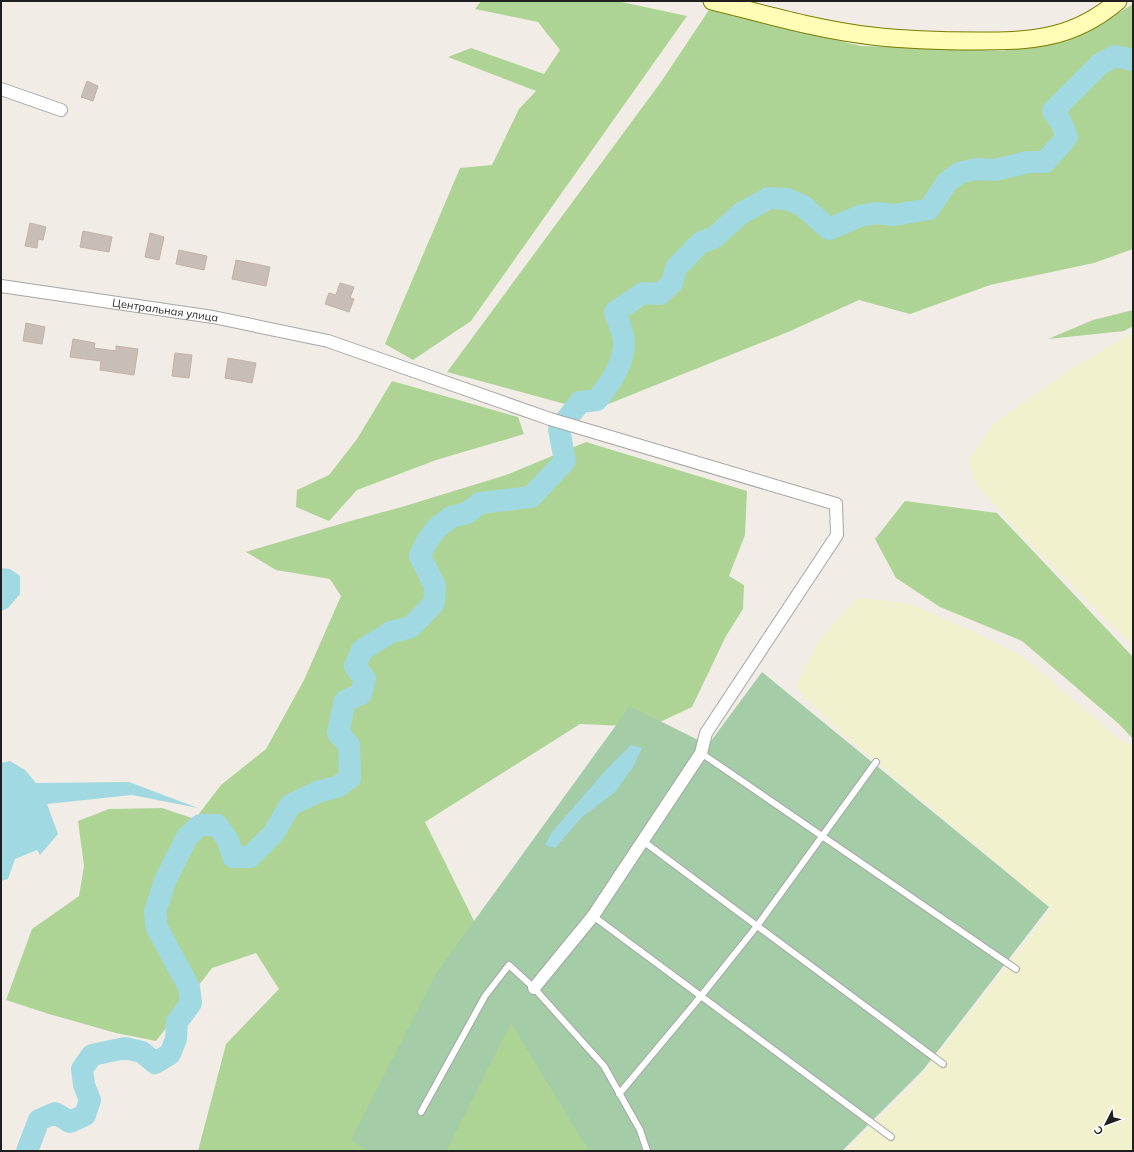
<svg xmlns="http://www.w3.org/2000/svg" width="1134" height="1152" font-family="Mulish,sans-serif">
<rect width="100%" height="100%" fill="#f1ece5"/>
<path fill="#f1f1ce" d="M 1133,332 L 1133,646 L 1017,530 L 976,484 L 969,459 L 993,424 L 1069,370 Z
M 857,598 L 907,603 L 974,632 L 1022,656 L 1121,741 L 1133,745 L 1133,1151 L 846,1151 L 918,1080 L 1052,909 L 832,725 L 795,687 L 818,641 Z"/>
<path fill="#add495" d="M 481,1 L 617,1 L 687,16 L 471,321 L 413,360 L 385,344 L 460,168 L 492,165 L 519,109 L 536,91 L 448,57 L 471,48 L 544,74 L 560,50 L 538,22 L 475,9 Z
M 1133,4 L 1133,249 L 1094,263 L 990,285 L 910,314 L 859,300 L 788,332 L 591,411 L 447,372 L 661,82 L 709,10 L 861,46 L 1003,51 L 1087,32 Z
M 1133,310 L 1133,326 L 1124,331 L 1048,339 L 1093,320 Z
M 392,381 L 518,417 L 524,434 L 436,460 L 357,490 L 329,521 L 296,507 L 297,490 L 329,475 L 357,439 Z
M 586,442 L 747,491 L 745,535 L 729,576 L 744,585 L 743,609 L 726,636 L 692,707 L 649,727 L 580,724 L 425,822 L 488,949 L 505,992 L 590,1151 L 198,1151 L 226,1044 L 279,989 L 256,953 L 212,968 L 156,1041 L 116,1033 L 49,1014 L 6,1000 L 32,929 L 79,896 L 84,866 L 78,821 L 109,809 L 162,808 L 195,819 L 221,785 L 266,749 L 304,680 L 341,596 L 330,579 L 276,570 L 246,552 L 347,522 L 405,506 L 506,475 Z
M 905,501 L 997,513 L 1133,657 L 1133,739 L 1119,724 L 1022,641 L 940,607 L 896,578 L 875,539 Z"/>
<path fill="#a3cca7" d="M 762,672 L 1049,907 L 923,1070 L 842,1151 L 589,1151 L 511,1023 L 446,1151 L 369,1151 L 351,1140 L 437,972 L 630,706 L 708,745 Z"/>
<path fill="#a1d9e3" d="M 1,568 L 10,569 L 20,576 L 20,594 L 8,608 L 1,611 Z
M 631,745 L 642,748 L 633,767 L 615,792 L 581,818 L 555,848 L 545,845 L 552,832 L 605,771 Z
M 10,761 L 25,770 L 36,783 L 129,782 L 198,808 L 132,795 L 47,804 L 58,834 L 40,855 L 37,850 L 15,859 L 8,879 L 1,881 L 1,763 Z"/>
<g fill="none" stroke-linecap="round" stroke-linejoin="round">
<path stroke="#a1d9e3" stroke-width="22" d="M 27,1151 L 39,1120 L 55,1113 L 70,1122 L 85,1115 L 90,1100 L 84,1085 L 82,1069 L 92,1055 L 125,1048 L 142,1052 L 155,1063 L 170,1054 L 176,1039 L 177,1022 L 191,1003 L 189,987 L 157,928 L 155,912 L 165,881 L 187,837 L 200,825 L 217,825 L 228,840 L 233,857 L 250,857 L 274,833 L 290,805 L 320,791 L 337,787 L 350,778 L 349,745 L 338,733 L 345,701 L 361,694 L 365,679 L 355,666 L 362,650 L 391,632 L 411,627 L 434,603 L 435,586 L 420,556 L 427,541 L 437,528 L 451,517 L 467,513 L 480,503 L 531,497 L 565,461 L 559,429 L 580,402 L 597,400 C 609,385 625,361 624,342 C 624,333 618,321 615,312 L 643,293 L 660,294 L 672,283 L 676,268 L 700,243 L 715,237 L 740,214 L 769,198 L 787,199 L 803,206 L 829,229 L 860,216 L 876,213 L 894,215 L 929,209 L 947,182 L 961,172 L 978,169 L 995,170 L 1028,162 L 1045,162 L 1067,137 L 1061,122 L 1053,111 L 1100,64 L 1115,56 L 1133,60"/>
</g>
<path fill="#c9beb7" stroke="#c4b1a5" d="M 87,81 L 98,86 L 93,101 L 81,97 Z
M 30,223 L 46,227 L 43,240 L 38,239 L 37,248 L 25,246 Z
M 83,231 L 112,237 L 109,252 L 80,247 Z
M 150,233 L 164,237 L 159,260 L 145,257 Z
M 179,250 L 207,256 L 204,270 L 176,264 Z
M 236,260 L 270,267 L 266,286 L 232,279 Z
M 340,283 L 354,287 L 350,298 L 354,299 L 349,312 L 325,304 L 329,293 L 336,295 Z
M 26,323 L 45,327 L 42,344 L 23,341 Z
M 73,339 L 95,343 L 94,348 L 116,351 L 116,346 L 138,349 L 134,375 L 100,370 L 101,361 L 70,357 Z
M 175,353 L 192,355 L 189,378 L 172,376 Z
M 228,358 L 256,363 L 252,383 L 225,378 Z"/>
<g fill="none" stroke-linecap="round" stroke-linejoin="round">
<g stroke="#a6a6a6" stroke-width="8">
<path id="lane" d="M 701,753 L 1016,969
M 643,841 L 943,1064
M 593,916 L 891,1137
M 619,1094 L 701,996 L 757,926 L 876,762
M 421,1112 L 485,996 L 509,965 L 534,988 L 604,1066 L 640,1130 L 647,1151"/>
</g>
<g stroke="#a6a6a6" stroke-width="14">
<g id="street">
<path d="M 1,89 L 61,110"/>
<path id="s1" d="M 1,286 L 213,317 L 328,341 L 550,419 L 836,504 L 837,535 L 706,733 L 701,753 L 593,916 L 534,988"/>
</g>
</g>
<g stroke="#787d00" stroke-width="19">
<path id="secondary" d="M 712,1 C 765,14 818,30 872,36 C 907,40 943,41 978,41 C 1002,41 1025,41 1048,36 C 1073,31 1098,18 1118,1"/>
</g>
<use href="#lane" stroke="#fff" stroke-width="6"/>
<use href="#street" stroke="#fff" stroke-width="12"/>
<use href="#secondary" stroke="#fffdb5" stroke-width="17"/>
</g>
<g text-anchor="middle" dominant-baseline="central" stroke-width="3.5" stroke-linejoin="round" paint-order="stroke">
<g font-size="11" fill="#1f1f1f" stroke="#fff">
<text stroke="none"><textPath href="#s1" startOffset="166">Центральная улица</textPath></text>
</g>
</g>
<rect width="1134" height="1152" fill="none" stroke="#1f1f1f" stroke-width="4"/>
<g transform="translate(1106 1124) rotate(228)" stroke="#ffffff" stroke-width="3" paint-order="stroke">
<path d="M0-3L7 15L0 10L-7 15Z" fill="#1f1f1f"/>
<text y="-6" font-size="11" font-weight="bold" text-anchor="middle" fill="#1f1f1f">С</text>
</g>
</svg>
